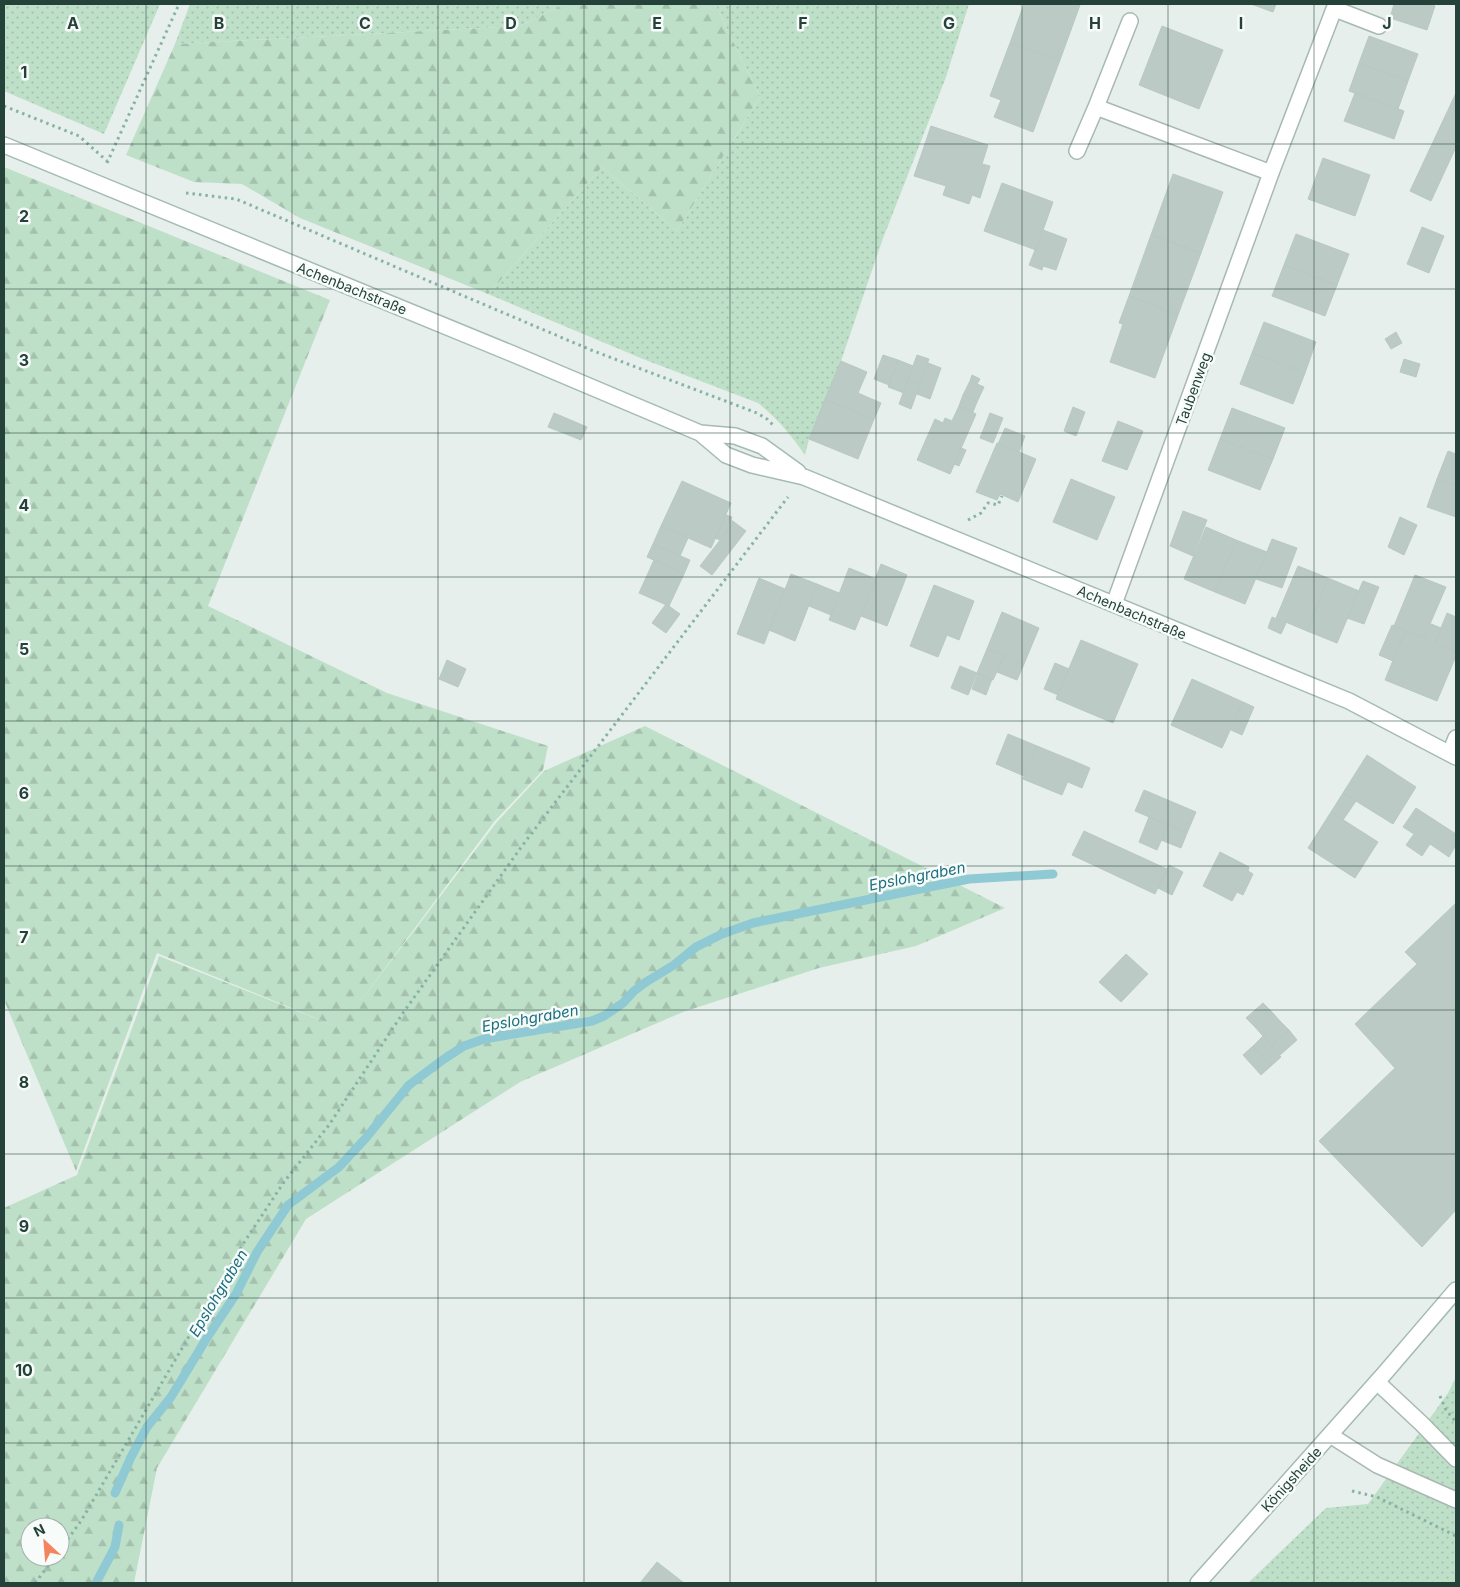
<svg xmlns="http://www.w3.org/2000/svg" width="1460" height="1587" font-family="Inter,sans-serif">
<defs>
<pattern id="grass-dots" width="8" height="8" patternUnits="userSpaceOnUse" patternTransform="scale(1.25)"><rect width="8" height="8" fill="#bfe0c8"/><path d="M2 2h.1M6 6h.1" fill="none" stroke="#a4c1ad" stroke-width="1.8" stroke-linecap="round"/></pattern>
<pattern id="forest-firs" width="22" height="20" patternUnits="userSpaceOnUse" patternTransform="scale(1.25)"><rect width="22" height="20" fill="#bfe0c8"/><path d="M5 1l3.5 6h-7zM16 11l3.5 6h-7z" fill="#a4c1ad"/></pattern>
</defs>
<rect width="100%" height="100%" fill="#e6efeb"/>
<path fill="url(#grass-dots)" d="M 4,4 L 160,4 L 104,134 L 4,91 Z
M 190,4 L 565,4 L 520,26 L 175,44 Z
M 715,4 L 969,4 L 946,77 L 882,241 L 841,361 L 809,439 L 805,455 C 791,435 777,418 758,403 L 643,359 L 488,294 L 602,167 L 677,231 L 760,97 Z
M 1456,1377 L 1456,1583 L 1248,1583 L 1326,1508 L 1368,1504 L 1448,1393 Z"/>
<path fill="url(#forest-firs)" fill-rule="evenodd" d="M 565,4 L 715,4 L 760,97 L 677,231 L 602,167 L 488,294 L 300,218 L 242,184 L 194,182 L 126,155 L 175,44 L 520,26 Z
M 4,167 L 330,300 L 208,606 L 387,693 L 548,746 L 543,770 L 494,822 L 359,1003 L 496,823 L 544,771 L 645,726 L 1005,908 L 916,946 L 819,968 L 683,1012 L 520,1082 L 306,1219 L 157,1468 L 134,1583 L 4,1583 L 4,1208 L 77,1175 L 159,956 L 340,1028 L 157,953 L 76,1171 L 4,1000 ZM 30,1527 L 60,1527 L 60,1557 L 30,1557 Z"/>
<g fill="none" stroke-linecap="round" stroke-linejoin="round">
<path stroke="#8ec9d4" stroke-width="9" d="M 115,1493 L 131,1457 L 147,1427 L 171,1397 L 208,1336 L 236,1294 L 257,1252 L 288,1205 L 339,1167 L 365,1139 L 409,1085 L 444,1059 L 464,1046 L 484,1039 L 592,1021 L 604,1016 L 623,1003 L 634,991 L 646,982 L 674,965 L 696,947 L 722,934 L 753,923 L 969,879 L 1053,874
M 96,1583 L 115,1547 L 119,1525"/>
</g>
<path fill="#bbcac4" stroke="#b8c9c2" d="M 1024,4 L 1076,4 L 1080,5 L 1060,60 L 1010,43 Z
M 1251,4 L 1276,4 L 1273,12 Z
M 1394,4 L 1430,4 L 1435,6 L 1427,30 L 1390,18 Z
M 1162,26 L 1223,50 L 1199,109 L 1139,85 Z
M 1369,36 L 1418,54 L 1408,81 L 1359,63 Z
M 1010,43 L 1060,60 L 1033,132 L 994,117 L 1001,100 L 990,96 Z
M 1359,63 L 1408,81 L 1398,109 L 1349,91 Z
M 1355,93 L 1404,111 L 1394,139 L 1344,121 Z
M 1456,93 L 1456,147 L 1431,201 L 1410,191 Z
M 931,126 L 988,145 L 982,164 L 990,166 L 980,198 L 972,195 L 969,204 L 943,195 L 946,186 L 914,176 Z
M 1323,158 L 1370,175 L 1355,216 L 1308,199 Z
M 1173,174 L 1223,192 L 1201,253 L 1151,235 Z
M 1002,183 L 1053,202 L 1036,250 L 984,231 Z
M 1422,227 L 1444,236 L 1429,273 L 1407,264 Z
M 1043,230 L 1067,239 L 1056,270 L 1043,266 L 1042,270 L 1029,265 Z
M 1296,234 L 1349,254 L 1337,285 L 1284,265 Z
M 1151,235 L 1201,253 L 1178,315 L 1129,296 Z
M 1284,265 L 1337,285 L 1325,316 L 1272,296 Z
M 1129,296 L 1178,315 L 1155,378 L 1110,362 L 1123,324 L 1119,323 Z
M 1264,322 L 1316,342 L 1305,373 L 1252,353 Z
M 1396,332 L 1402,343 L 1391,349 L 1385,339 Z
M 1252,353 L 1305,373 L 1293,404 L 1240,384 Z
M 883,355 L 898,360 L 889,385 L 874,379 Z
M 917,355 L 929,359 L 920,384 L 908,380 Z
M 1404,359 L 1420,364 L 1416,377 L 1400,372 Z
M 898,360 L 913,366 L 904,393 L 888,387 Z
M 841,361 L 867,372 L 858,393 L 881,403 L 874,419 L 825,399 Z
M 928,363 L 941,368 L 930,399 L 917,394 Z
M 972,375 L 980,379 L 977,384 L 970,381 Z
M 908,380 L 920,384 L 911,409 L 899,404 Z
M 970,381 L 984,387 L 977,402 L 963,395 Z
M 963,395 L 977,402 L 973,412 L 959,406 Z
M 825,399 L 874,419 L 858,459 L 809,439 Z
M 959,406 L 976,414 L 950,474 L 917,460 L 935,419 L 943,423 L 945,418 L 952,421 Z
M 1073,407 L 1085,412 L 1076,436 L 1064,431 Z
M 1232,408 L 1285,428 L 1273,459 L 1220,439 Z
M 554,413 L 587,427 L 581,440 L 548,427 Z
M 990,413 L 1003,418 L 993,443 L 980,438 Z
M 1118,421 L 1143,431 L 1127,470 L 1102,461 Z
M 1005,428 L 1025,436 L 1019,452 L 998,444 Z
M 1220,439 L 1273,459 L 1260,490 L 1208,470 Z
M 997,443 L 1036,459 L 1018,502 L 1000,494 L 997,500 L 976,492 Z
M 961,448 L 966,450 L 959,466 L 954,464 Z
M 1448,451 L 1456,454 L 1456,485 L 1437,479 Z
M 1071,479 L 1115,497 L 1097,540 L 1053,522 Z
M 1437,479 L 1456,485 L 1456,517 L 1427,507 Z
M 682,481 L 731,503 L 711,548 L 661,526 Z
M 1183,511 L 1207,520 L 1193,556 L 1170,546 Z
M 726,515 L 732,517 L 731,520 L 734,522 L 720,540 L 715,538 Z
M 1400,517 L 1417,525 L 1404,555 L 1388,547 Z
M 734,522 L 746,531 L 712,575 L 700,566 Z
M 661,526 L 688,538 L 680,556 L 653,544 Z
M 1206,527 L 1236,540 L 1215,592 L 1184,579 Z
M 1272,539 L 1297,548 L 1282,588 L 1256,579 Z
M 1236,540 L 1267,552 L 1245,604 L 1215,592 Z
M 653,544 L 690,560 L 684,574 L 647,557 Z
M 654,560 L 684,574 L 669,606 L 639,593 Z
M 881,564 L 907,575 L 887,626 L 861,616 Z
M 1298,566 L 1328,578 L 1307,631 L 1276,618 Z
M 849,568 L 876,579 L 855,630 L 829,620 Z
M 791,574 L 817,584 L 795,641 L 769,630 Z
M 1415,575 L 1446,587 L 1424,638 L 1394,626 Z
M 759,578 L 785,589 L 764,644 L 737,634 Z
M 1328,578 L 1359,591 L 1337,643 L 1307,631 Z
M 1363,581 L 1379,587 L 1364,624 L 1347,618 Z
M 817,584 L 839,593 L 831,615 L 809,606 Z
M 934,585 L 974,601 L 959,640 L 947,635 L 938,657 L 910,646 Z
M 666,604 L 680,614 L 666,633 L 652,623 Z
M 1002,612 L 1039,628 L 1024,664 L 987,649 Z
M 1447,613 L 1456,617 L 1456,652 L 1435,643 Z
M 1272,617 L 1286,623 L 1281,634 L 1268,628 Z
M 1431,624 L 1441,628 L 1435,643 L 1456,652 L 1456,656 L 1437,701 L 1385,680 L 1405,631 L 1424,638 Z
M 1392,625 L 1405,631 L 1393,661 L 1379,655 Z
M 1081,640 L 1138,664 L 1113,723 L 1056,699 Z
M 987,649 L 1004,656 L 993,680 L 977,673 Z
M 1004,656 L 1024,664 L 1017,680 L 997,672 Z
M 447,660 L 466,669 L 458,687 L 439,679 Z
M 1055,663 L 1069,669 L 1058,695 L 1044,689 Z
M 960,666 L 977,673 L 968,695 L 951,688 Z
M 978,673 L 992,679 L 986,695 L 972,689 Z
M 1192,679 L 1243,702 L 1222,748 L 1171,725 Z
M 1243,702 L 1254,707 L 1242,735 L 1231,730 Z
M 1008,734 L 1037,746 L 1024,776 L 996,764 Z
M 1037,746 L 1076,762 L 1062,795 L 1023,779 Z
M 1367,755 L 1416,787 L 1393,824 L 1343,793 Z
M 1076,762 L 1090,768 L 1082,788 L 1068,782 Z
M 1144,790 L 1196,812 L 1187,833 L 1135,811 Z
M 1343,793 L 1356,801 L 1343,820 L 1331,812 Z
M 1416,808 L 1456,834 L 1456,845 L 1449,857 L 1430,844 L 1422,856 L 1406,845 L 1414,834 L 1403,827 Z
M 1331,812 L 1378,842 L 1355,878 L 1308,848 Z
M 1149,817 L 1168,825 L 1157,850 L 1139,842 Z
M 1168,825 L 1187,833 L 1181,848 L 1161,840 Z
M 1084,831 L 1167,869 L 1155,894 L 1072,855 Z
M 1220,852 L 1249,867 L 1248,871 L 1253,874 L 1243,895 L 1237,892 L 1232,901 L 1203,886 Z
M 1169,865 L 1183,872 L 1172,895 L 1158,888 Z
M 1456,903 L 1456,1210 L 1422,1247 L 1319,1141 L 1395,1068 L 1355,1024 L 1417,964 L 1405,952 Z
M 1126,954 L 1148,974 L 1121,1002 L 1099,982 Z
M 1263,1003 L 1272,1012 L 1255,1027 L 1246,1018 Z
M 1272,1012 L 1280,1021 L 1263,1036 L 1255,1027 Z
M 1280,1021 L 1289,1030 L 1271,1046 L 1263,1036 Z
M 1289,1030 L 1297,1040 L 1280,1055 L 1271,1046 Z
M 1263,1036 L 1281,1057 L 1271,1066 L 1253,1046 Z
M 1253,1046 L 1271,1066 L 1261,1075 L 1243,1055 Z
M 657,1562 L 684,1583 L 640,1583 Z"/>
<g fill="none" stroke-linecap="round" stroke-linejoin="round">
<g stroke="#a8b8b2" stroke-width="18">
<path id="lane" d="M 1335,9 L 1379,26"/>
</g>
<g stroke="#a8b8b2" stroke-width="18">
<path id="street" d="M 1130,21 L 1096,107 L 1271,173
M 1077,151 L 1096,107
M 1114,604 L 1271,173 L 1336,4
M 1450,753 L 1456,738
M 1377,1382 L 1422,1424 L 1456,1459
M 1330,1435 L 1377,1465 L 1456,1500"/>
</g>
<g stroke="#a4bbb3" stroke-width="18">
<path id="secondary" d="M 4,145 L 513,354 L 700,433 L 726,455 L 752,465 L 804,477 L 1349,701 L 1456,757
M 700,433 L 735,436 L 762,446 L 798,472
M 1198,1583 L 1384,1374 L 1456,1290"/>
</g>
<path stroke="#86b3a5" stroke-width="3" stroke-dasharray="2.5 4" stroke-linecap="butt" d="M 4,106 L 79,136 L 107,161
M 107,163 L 179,4
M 186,193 L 236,199 L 591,350 L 757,413 L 767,419 L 773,425
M 968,520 L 981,513 L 988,503 L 998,505 L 1002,496
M 1440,1396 L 1446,1410 L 1456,1422
M 1352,1491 L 1377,1497 L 1456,1536
M 60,1550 L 81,1521 L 243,1244 L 284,1182 L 329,1125 L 403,1013 L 522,846 L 788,497
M 35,1583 L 55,1557"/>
<use href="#lane" stroke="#fff" stroke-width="15"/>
<use href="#street" stroke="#fff" stroke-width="15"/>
<use href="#secondary" stroke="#fff" stroke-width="15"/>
</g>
<path fill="none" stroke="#24423a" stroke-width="1" stroke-opacity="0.55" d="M 146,4 L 146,1583M 292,4 L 292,1583M 438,4 L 438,1583M 584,4 L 584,1583M 730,4 L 730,1583M 876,4 L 876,1583M 1022,4 L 1022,1583M 1168,4 L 1168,1583M 1314,4 L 1314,1583M 4,144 L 1456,144M 4,289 L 1456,289M 4,433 L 1456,433M 4,577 L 1456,577M 4,721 L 1456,721M 4,866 L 1456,866M 4,1010 L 1456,1010M 4,1154 L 1456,1154M 4,1298 L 1456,1298M 4,1443 L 1456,1443"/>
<g text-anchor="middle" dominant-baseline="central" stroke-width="5" stroke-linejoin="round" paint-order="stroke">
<g font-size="14" fill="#24423a" stroke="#f7fbf9">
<text transform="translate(352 288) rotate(22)">Achenbachstraße</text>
<text transform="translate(1193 389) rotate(-70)">Taubenweg</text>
<text transform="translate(1132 612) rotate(23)">Achenbachstraße</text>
<text transform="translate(1291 1479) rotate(-48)">Königsheide</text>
</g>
<g font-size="15" font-style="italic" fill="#1c6f80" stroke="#f7fbf9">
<text transform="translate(917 876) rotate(-11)">Epslohgraben</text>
<text transform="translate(530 1018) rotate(-10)">Epslohgraben</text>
<text transform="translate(218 1293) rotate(-59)">Epslohgraben</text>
</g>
</g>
<g font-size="16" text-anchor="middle" font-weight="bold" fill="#24423a" stroke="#f7fbf9" stroke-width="5" stroke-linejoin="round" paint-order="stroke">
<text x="73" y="29">A</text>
<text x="219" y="29">B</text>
<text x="365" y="29">C</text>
<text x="511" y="29">D</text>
<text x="657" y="29">E</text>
<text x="803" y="29">F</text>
<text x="949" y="29">G</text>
<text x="1095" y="29">H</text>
<text x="1241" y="29">I</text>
<text x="1387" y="29">J</text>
<text x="24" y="78">1</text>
<text x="24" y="222">2</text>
<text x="24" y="366">3</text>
<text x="24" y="511">4</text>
<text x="24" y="655">5</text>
<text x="24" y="799">6</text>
<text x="24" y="943">7</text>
<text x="24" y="1088">8</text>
<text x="24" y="1232">9</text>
<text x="24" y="1376">10</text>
</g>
<rect width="1460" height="1587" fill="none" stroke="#24423a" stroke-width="10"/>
<g transform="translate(45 1542) rotate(334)"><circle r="24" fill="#f7fbf9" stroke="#a3b1ad"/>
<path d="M0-4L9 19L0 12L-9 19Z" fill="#f4845f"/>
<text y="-8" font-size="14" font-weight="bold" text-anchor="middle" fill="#24423a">N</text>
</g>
</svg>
